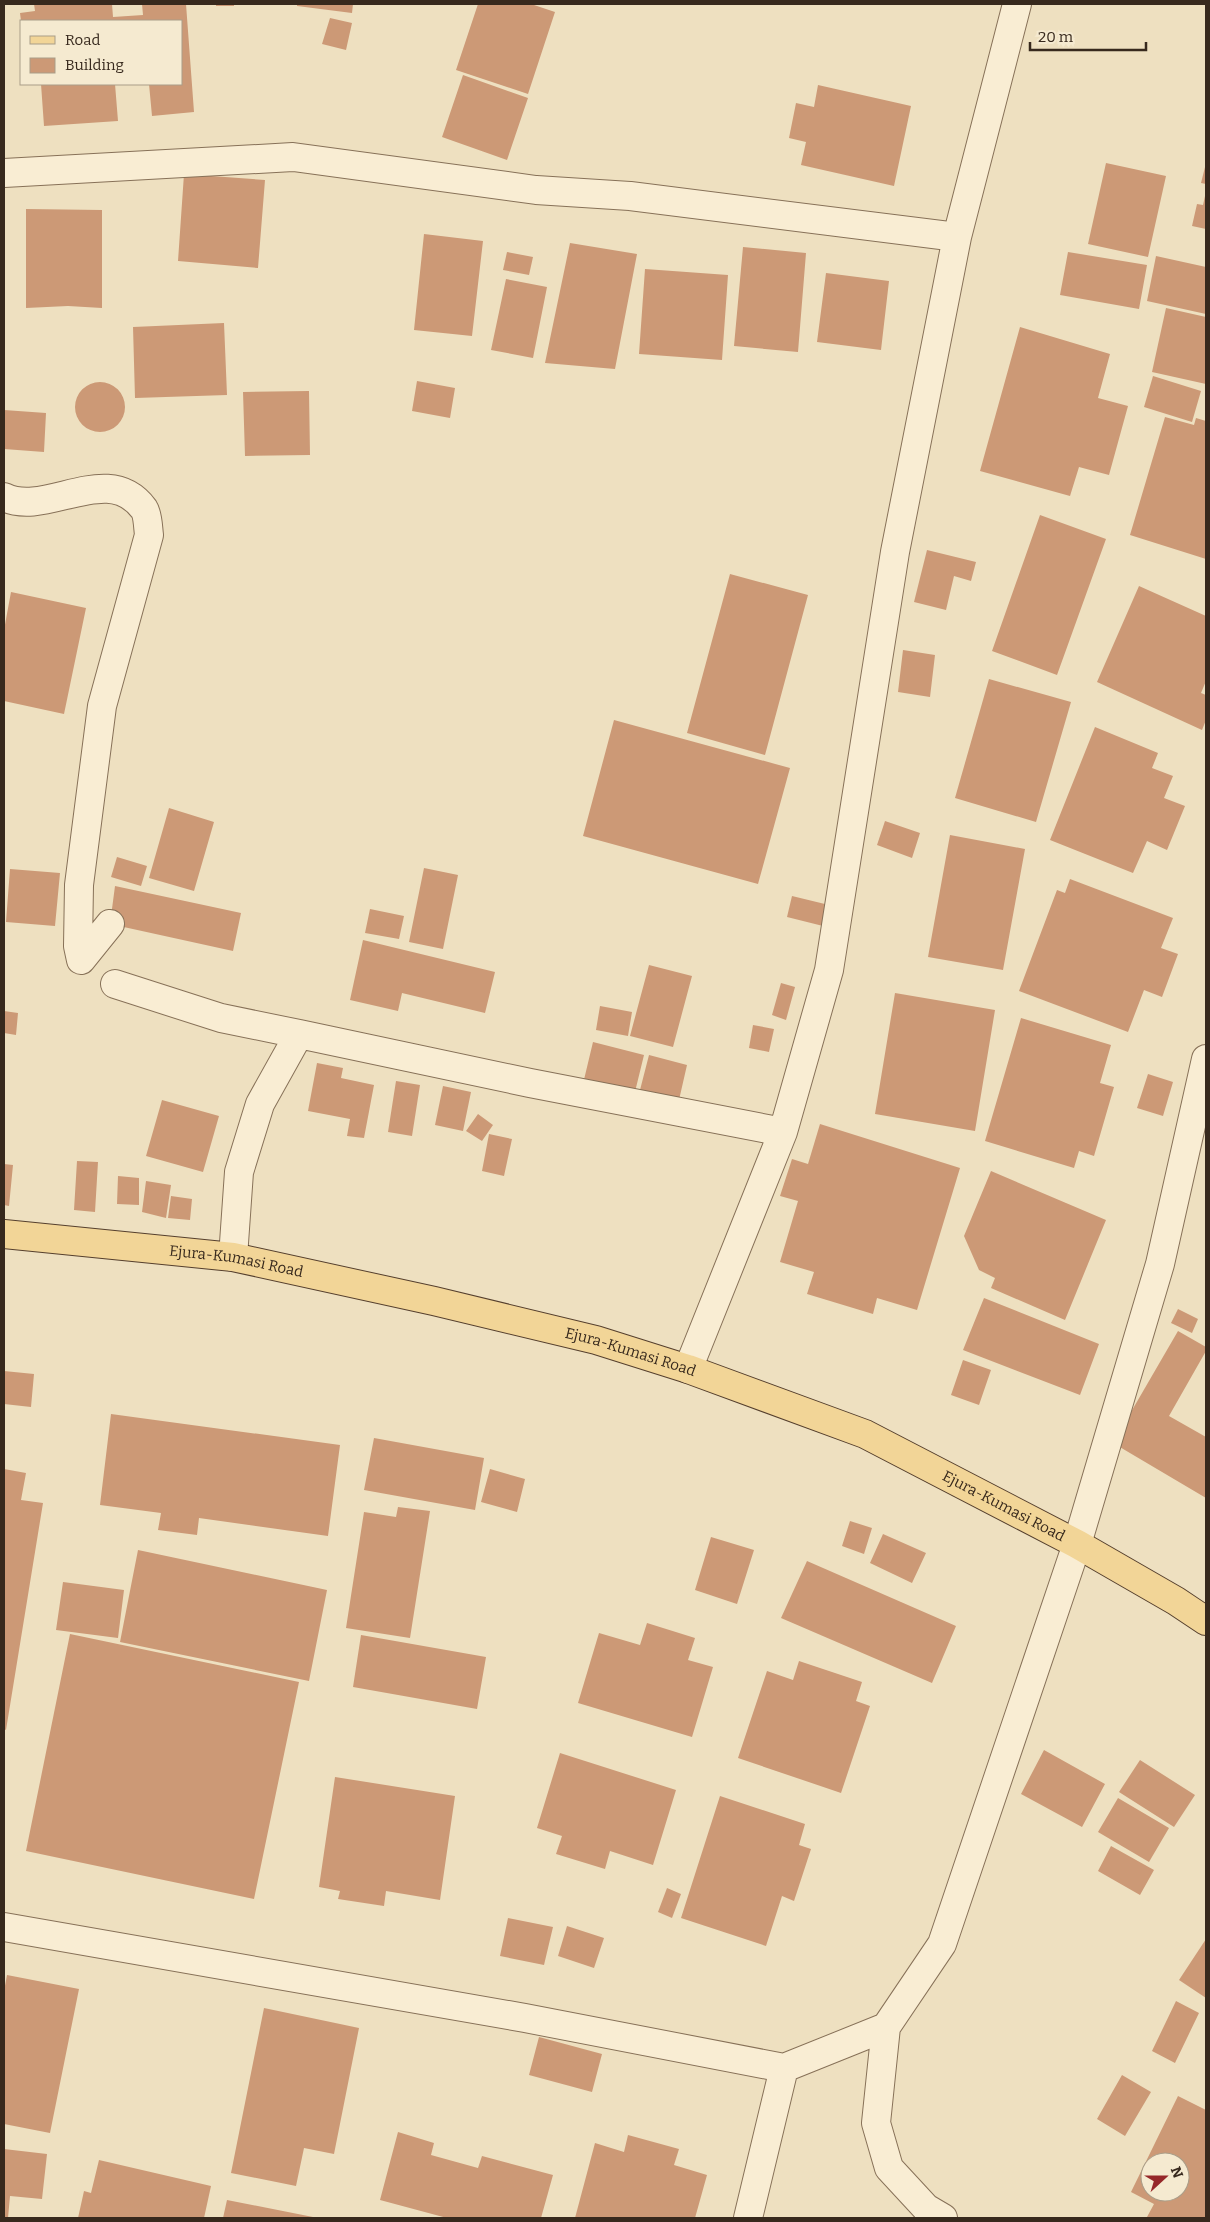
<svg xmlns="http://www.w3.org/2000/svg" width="1210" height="2222" font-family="Bitter,serif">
<rect width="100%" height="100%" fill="#eee0c0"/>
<path fill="#cc9976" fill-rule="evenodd" d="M 34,4 L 112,4 L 113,17 L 143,15 L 142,4 L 186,4 L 194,112 L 152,116 L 149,84 L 181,84 L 181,21 L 21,21 L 20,13 L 35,11 Z
M 216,4 L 234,4 L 234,6 L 216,6 Z
M 297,4 L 353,4 L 352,13 L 297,6 Z
M 478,4 L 531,4 L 555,12 L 528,94 L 456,70 Z
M 330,18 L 352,23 L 346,50 L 322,44 Z
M 463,75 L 528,98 L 507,160 L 442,137 Z
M 41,84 L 115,84 L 118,121 L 44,126 Z
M 818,85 L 911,106 L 894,186 L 801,165 L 806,142 L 789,138 L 796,103 L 814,107 Z
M 1106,163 L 1166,176 L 1148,257 L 1088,244 Z
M 1206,163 L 1206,184 L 1201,183 Z
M 184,174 L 265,180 L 258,268 L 178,261 Z
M 1205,196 L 1206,196 L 1206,229 L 1192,226 L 1197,204 L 1203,205 Z
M 26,209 L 102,210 L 102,308 L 68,306 L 26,308 Z
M 424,234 L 483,241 L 472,336 L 414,330 Z
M 570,243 L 637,254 L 615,369 L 545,363 Z
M 743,247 L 806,253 L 798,352 L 734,346 Z
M 507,252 L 533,257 L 529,275 L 503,270 Z
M 1068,252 L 1147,265 L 1139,309 L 1060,295 Z
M 1156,256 L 1206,267 L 1206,314 L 1147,301 Z
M 645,269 L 728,275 L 722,360 L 639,354 Z
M 826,273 L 889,281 L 881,350 L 817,342 Z
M 506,279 L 547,287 L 533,358 L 491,350 Z
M 1166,308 L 1206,317 L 1206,384 L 1152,372 Z
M 224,323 L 227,395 L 135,398 L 133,327 Z
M 1020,327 L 1110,354 L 1098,398 L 1128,406 L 1109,475 L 1079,467 L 1070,496 L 980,471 Z
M 1153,376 L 1201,391 L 1192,422 L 1144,407 Z
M 417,381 L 455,388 L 450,418 L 412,411 Z
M75 407a25 25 0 1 1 50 0a25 25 0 1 1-50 0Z
M 309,391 L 310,455 L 245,456 L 243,392 Z
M 4,410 L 46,413 L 44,452 L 4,449 Z
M 1165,417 L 1194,425 L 1196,418 L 1206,421 L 1206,559 L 1130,535 Z
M 1040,515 L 1106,539 L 1057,675 L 992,651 Z
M 927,550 L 976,562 L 971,581 L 954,576 L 946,610 L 914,602 Z
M 730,574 L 808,595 L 765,755 L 687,733 Z
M 1139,586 L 1206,616 L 1206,681 L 1201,693 L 1206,695 L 1206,720 L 1202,730 L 1097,682 Z
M 11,592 L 86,608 L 64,714 L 4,701 L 4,630 Z
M 903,650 L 935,655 L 930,697 L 898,692 Z
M 989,679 L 1071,702 L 1036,822 L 955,798 Z
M 614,720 L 790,768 L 758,884 L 583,836 Z
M 1095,727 L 1158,753 L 1152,768 L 1173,776 L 1164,798 L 1185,806 L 1167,850 L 1147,841 L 1133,873 L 1050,840 Z
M 169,808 L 214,822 L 194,891 L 149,878 Z
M 885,821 L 920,833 L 912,858 L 877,845 Z
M 950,835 L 1025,849 L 1003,970 L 928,957 Z
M 117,857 L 147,866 L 141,886 L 111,877 Z
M 424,868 L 458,875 L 443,949 L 409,942 Z
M 10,869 L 60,873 L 55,926 L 6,922 Z
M 1070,879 L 1173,918 L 1161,948 L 1178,954 L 1162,997 L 1144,990 L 1128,1032 L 1019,991 L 1057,890 L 1065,893 Z
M 115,886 L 241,913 L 233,951 L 110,924 Z
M 792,896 L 829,905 L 823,926 L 787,917 Z
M 370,909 L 404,916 L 399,939 L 365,933 Z
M 363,940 L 495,972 L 485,1013 L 402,993 L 398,1011 L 350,1000 Z
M 649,965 L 692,976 L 673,1047 L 630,1036 Z
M 781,983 L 795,987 L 786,1020 L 772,1015 Z
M 895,993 L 995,1010 L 975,1131 L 875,1114 Z
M 600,1006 L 632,1012 L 628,1036 L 596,1030 Z
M 4,1011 L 18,1013 L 16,1035 L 4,1033 Z
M 1021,1018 L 1111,1045 L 1100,1083 L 1114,1087 L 1094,1156 L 1079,1151 L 1074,1168 L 985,1141 Z
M 753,1025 L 774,1029 L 769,1052 L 749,1048 Z
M 593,1042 L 644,1055 L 633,1100 L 582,1088 Z
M 649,1055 L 687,1065 L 679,1100 L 640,1090 Z
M 317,1063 L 343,1068 L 341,1078 L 374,1085 L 364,1138 L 347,1136 L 350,1119 L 308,1111 Z
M 1148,1074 L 1173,1082 L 1163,1116 L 1137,1108 Z
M 396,1081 L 420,1085 L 412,1136 L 388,1132 Z
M 443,1086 L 471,1092 L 463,1131 L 435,1125 Z
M 162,1100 L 219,1116 L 203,1172 L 146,1156 Z
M 478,1114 L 493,1125 L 482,1141 L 466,1131 Z
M 820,1124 L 960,1168 L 917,1310 L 877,1298 L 873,1314 L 807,1294 L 814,1272 L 780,1262 L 798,1201 L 780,1196 L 792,1159 L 808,1164 Z
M 489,1134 L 512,1139 L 504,1176 L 482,1171 Z
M 77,1161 L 98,1162 L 95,1212 L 74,1210 Z
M 4,1164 L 13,1165 L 9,1206 L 4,1205 Z
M 991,1171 L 1106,1220 L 1065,1320 L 991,1288 L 995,1278 L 979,1270 L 964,1236 Z
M 118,1176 L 139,1178 L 139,1205 L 117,1204 Z
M 146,1181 L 171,1185 L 166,1218 L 142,1212 Z
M 171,1196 L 192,1199 L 190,1220 L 168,1218 Z
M 984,1298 L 1099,1344 L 1080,1395 L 963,1350 Z
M 1178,1309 L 1198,1319 L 1192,1333 L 1171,1323 Z
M 1178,1331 L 1206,1347 L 1206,1351 L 1169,1416 L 1206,1437 L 1206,1498 L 1113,1443 Z
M 963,1360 L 991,1370 L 979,1405 L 951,1395 Z
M 4,1371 L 34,1374 L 31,1407 L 4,1404 Z
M 111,1414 L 340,1445 L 328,1536 L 199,1518 L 197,1535 L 158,1530 L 161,1513 L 100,1505 Z
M 374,1438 L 484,1458 L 475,1510 L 364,1490 Z
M 4,1469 L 26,1473 L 21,1500 L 43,1503 L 6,1730 L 4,1729 Z
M 490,1469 L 525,1479 L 517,1512 L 481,1502 Z
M 398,1507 L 430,1511 L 410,1638 L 346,1628 L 364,1512 L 396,1517 Z
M 850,1521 L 872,1528 L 864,1554 L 842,1546 Z
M 883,1534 L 926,1553 L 912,1583 L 870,1563 Z
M 711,1537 L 754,1550 L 737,1604 L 695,1590 Z
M 138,1550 L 327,1590 L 309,1681 L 120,1642 Z
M 807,1561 L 956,1626 L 932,1683 L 781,1618 Z
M 63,1582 L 124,1590 L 118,1638 L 56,1630 Z
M 647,1623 L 695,1638 L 688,1660 L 713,1667 L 692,1737 L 578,1703 L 599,1633 L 640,1645 Z
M 70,1634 L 299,1682 L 254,1899 L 26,1851 Z
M 361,1635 L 486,1657 L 477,1709 L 353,1687 Z
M 799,1661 L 862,1682 L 856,1701 L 870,1706 L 841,1793 L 738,1758 L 767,1671 L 793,1680 Z
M 1044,1750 L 1105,1784 L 1082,1827 L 1021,1794 Z
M 560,1753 L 676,1790 L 653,1865 L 610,1851 L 605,1869 L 556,1854 L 562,1836 L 537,1828 Z
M 1140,1760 L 1195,1795 L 1174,1827 L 1119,1792 Z
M 335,1777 L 455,1796 L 440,1900 L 386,1891 L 384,1906 L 338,1899 L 340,1891 L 319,1887 Z
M 720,1796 L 805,1824 L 799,1845 L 811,1849 L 794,1901 L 782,1896 L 766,1946 L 681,1918 Z
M 1118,1798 L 1169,1828 L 1149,1862 L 1098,1832 Z
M 1111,1846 L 1154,1870 L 1140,1895 L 1098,1871 Z
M 667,1888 L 681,1894 L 672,1918 L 658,1912 Z
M 508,1918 L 553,1927 L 544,1965 L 500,1956 Z
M 567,1926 L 604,1938 L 594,1968 L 558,1956 Z
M 1206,1939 L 1206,1998 L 1179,1980 Z
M 7,1975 L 79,1989 L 50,2133 L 4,2124 L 4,1991 Z
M 1176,2001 L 1199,2013 L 1175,2063 L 1152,2051 Z
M 264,2008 L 359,2028 L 334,2154 L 304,2148 L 296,2186 L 231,2173 Z
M 539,2037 L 602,2054 L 592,2092 L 529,2075 Z
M 1122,2075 L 1151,2092 L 1125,2136 L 1097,2119 Z
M 1178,2096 L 1206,2110 L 1206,2218 L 1149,2218 L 1147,2217 L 1154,2204 L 1131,2192 ZM 1150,2162 L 1180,2162 L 1180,2192 L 1150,2192 Z
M 398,2132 L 434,2143 L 431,2155 L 478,2168 L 482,2156 L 553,2175 L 541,2218 L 447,2218 L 380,2200 Z
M 628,2135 L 679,2149 L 674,2165 L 707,2175 L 695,2218 L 575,2218 L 595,2143 L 624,2152 Z
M 4,2149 L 47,2154 L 42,2199 L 10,2196 L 8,2218 L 4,2218 Z
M 99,2160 L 211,2186 L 204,2218 L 78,2218 L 84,2191 L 91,2193 Z
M 227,2200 L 313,2217 L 313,2218 L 223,2218 Z"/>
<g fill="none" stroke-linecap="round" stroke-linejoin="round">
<g stroke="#877158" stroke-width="30">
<path id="street" d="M 4,173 L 293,157 L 536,190 L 630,196 L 957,237
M 4,497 C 46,518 108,460 144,509 C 148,515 148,528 149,535 L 102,706 L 79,885 L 78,946 L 81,960 L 110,924
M 115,984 L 221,1018 L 299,1034 L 260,1104 L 239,1172 L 233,1257
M 299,1034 L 530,1083 L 783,1132
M 688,1369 L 783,1132 L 829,970 L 895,552 L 957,237 L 1017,4
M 4,1927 L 525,2018 L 784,2068 L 886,2027
M 748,2218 L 784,2068
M 943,2218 L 926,2208 L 889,2168 L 876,2123 L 886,2027 L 942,1944 L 1077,1544 L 1160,1264 L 1206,1059"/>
</g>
<g stroke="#553f2d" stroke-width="30">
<g id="primary">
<path id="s1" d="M 4,1234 L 233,1257 L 434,1301 L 596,1340 L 688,1369 L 865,1434 L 1077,1544 L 1176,1601 L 1206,1621"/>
</g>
</g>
<use href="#street" stroke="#f9edd3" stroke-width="28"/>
<use href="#primary" stroke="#f2d597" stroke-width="28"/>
</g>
<g text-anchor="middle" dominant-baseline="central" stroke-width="4" stroke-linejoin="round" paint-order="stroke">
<g font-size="15" fill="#37291d" stroke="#f5ead0">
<text stroke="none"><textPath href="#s1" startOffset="234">Ejura-Kumasi Road</textPath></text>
<text stroke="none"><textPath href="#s1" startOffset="639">Ejura-Kumasi Road</textPath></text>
<text stroke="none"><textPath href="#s1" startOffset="1044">Ejura-Kumasi Road</textPath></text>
</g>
</g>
<rect width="1210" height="2222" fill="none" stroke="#37291d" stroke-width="10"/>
<rect x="20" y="20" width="162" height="65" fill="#f5ead0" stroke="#a99d88"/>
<rect x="30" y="36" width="25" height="8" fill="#f2d597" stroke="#a99d88"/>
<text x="65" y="45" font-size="15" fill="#37291d">Road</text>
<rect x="30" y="58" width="25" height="15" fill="#cc9976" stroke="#a99d88"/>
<text x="65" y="70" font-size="15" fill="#37291d">Building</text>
<g transform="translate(1165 2177) rotate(69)"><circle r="24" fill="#f5ead0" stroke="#a99d88"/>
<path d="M0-4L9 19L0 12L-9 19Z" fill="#96282a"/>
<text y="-8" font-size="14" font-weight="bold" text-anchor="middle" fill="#37291d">N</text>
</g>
<path d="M1030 42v8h116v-8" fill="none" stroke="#37291d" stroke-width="2.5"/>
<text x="1038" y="42" font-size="15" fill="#37291d" stroke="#f5ead0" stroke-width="4" paint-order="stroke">20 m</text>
</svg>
